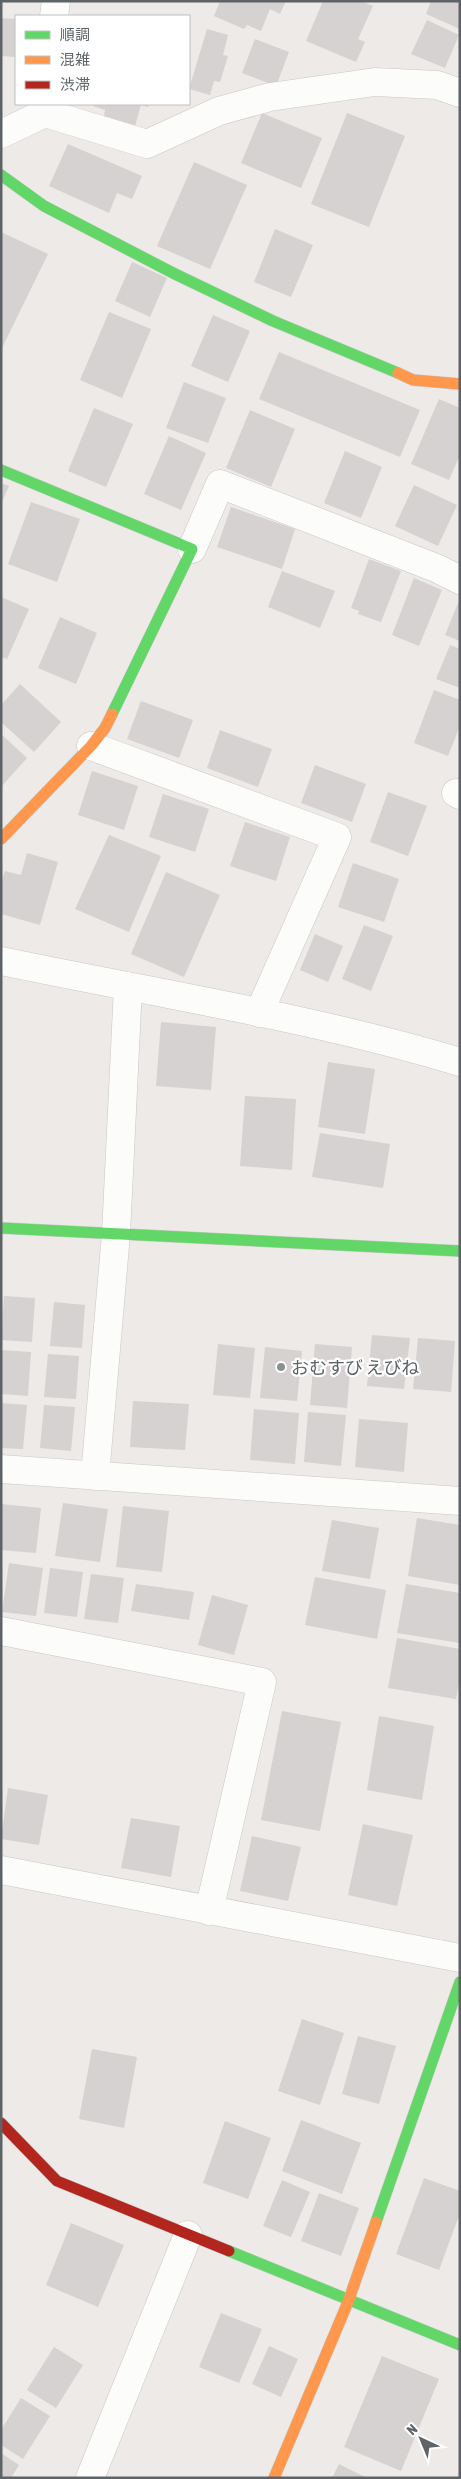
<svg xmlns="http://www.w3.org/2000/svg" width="461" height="2479" font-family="'Asap Condensed','Noto Sans JP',sans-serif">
<rect width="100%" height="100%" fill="#edeae7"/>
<path fill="#d5d2d1" d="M 220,1 L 286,1 L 280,14 L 270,9 L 261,31 L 247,25 L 244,29 L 214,16 Z
M 323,1 L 361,1 L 373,6 L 358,39 L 365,42 L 356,62 L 306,41 Z
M 431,1 L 460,1 L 460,29 L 426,14 Z
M 1,18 L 16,19 L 16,57 L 1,56 Z
M 427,20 L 459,35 L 445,68 L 411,54 Z
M 207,29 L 228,35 L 223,55 L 228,56 L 220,82 L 214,81 L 210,95 L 189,89 Z
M 255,39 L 289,52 L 276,86 L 242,73 Z
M 94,104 L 149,104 L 148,107 L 141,105 L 135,126 L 104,116 L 105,110 L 93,106 Z
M 262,113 L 322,138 L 301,188 L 241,163 Z
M 347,113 L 405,136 L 369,227 L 311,204 Z
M 68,144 L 142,176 L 132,199 L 117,193 L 109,213 L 49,186 Z
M 194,162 L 247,185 L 210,269 L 157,246 Z
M 275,229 L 313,245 L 291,297 L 254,282 Z
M 1,232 L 48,254 L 1,350 Z
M 132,262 L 167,278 L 150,317 L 115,301 Z
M 109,312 L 151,329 L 122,398 L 80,380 Z
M 213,315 L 250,331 L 228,382 L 191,366 Z
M 279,352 L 420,410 L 400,457 L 259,399 Z
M 184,382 L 226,398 L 208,443 L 166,428 Z
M 439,399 L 460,408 L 460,455 L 449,480 L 411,464 Z
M 94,408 L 133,424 L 106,487 L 68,471 Z
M 250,410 L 295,429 L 271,487 L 226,468 Z
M 169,436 L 206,453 L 181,510 L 144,494 Z
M 345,451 L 382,467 L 361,518 L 324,503 Z
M 1,483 L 9,486 L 1,504 Z
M 414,485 L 457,505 L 438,546 L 395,526 Z
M 31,502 L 80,519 L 57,582 L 8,564 Z
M 231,507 L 295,529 L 282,569 L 217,547 Z
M 369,559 L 401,571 L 381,622 L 358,614 L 359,611 L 351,608 Z
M 282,571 L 335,591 L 320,628 L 268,607 Z
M 414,578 L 442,590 L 419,646 L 392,635 Z
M 1,597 L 29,609 L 7,659 L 1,657 Z
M 458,603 L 460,604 L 460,641 L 445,635 Z
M 60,617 L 97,633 L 76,684 L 38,668 Z
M 450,645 L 460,649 L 460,688 L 436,679 Z
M 20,684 L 61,722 L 34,752 L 1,722 L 1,705 Z
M 434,690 L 460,700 L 460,726 L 448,756 L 414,743 Z
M 141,701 L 193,720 L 179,758 L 127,739 Z
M 220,730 L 272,749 L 258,787 L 207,768 Z
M 1,734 L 27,758 L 1,787 Z
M 315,765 L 366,784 L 352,822 L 301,803 Z
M 92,771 L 138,786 L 124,830 L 78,815 Z
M 388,792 L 427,806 L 408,856 L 370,842 Z
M 163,794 L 209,809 L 195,852 L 149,837 Z
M 245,822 L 290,837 L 276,881 L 230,866 Z
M 109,835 L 161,856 L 129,932 L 75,909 Z
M 27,853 L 58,862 L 40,925 L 1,914 L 1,882 L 5,871 L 21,875 Z
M 353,863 L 399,879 L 384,922 L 338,907 Z
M 166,872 L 220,895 L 184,977 L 131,954 Z
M 364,925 L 393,936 L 371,991 L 342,979 Z
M 315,934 L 343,946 L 328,982 L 300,970 Z
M 161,1022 L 216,1027 L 211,1090 L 156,1086 Z
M 328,1062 L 375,1069 L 365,1134 L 318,1127 Z
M 245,1096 L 296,1099 L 292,1170 L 240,1166 Z
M 320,1133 L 390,1144 L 383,1188 L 312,1177 Z
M 4,1296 L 35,1298 L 32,1342 L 1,1340 Z
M 54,1302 L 85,1305 L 82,1348 L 50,1346 Z
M 372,1335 L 410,1338 L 404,1389 L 367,1386 Z
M 418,1338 L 455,1341 L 451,1392 L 413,1389 Z
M 218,1344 L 255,1348 L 250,1398 L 213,1395 Z
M 315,1344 L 352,1347 L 347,1408 L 310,1405 Z
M 265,1347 L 302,1351 L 297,1401 L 260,1398 Z
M 1,1350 L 31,1352 L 28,1396 L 1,1394 Z
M 48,1354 L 79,1356 L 76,1399 L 44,1397 Z
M 133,1401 L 189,1404 L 185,1450 L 130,1447 Z
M 1,1403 L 27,1405 L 23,1449 L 1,1448 Z
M 44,1405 L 75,1407 L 71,1451 L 40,1448 Z
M 254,1409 L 299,1413 L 295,1464 L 250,1460 Z
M 308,1412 L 346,1415 L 341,1466 L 304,1462 Z
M 359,1419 L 408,1423 L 404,1472 L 355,1467 Z
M 63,1503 L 108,1509 L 100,1562 L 55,1556 Z
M 1,1504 L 41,1508 L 36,1553 L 1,1550 Z
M 123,1506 L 169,1511 L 162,1572 L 116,1567 Z
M 417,1518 L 460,1525 L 460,1585 L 408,1576 Z
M 332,1520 L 379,1528 L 370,1579 L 322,1571 Z
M 9,1563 L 43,1568 L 36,1616 L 2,1612 Z
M 50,1568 L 83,1572 L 77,1617 L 44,1613 Z
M 91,1574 L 124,1578 L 118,1623 L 84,1619 Z
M 315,1577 L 386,1590 L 377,1639 L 305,1625 Z
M 136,1584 L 194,1592 L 189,1620 L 131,1611 Z
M 406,1584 L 460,1593 L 460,1643 L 397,1633 Z
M 212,1595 L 248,1605 L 234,1655 L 198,1645 Z
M 397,1638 L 460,1649 L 460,1678 L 456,1699 L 388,1688 Z
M 282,1711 L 341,1722 L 320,1831 L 261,1820 Z
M 379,1716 L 434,1726 L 422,1800 L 367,1790 Z
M 8,1788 L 48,1795 L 39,1845 L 1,1839 Z
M 131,1818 L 180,1826 L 171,1877 L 121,1868 Z
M 363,1824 L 413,1835 L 397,1906 L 348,1895 Z
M 252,1836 L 301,1847 L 288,1901 L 240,1891 Z
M 302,2019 L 344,2033 L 320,2105 L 278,2091 Z
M 358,2036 L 396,2046 L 379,2104 L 342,2094 Z
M 92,2049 L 137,2057 L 124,2128 L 79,2119 Z
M 301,2120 L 361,2143 L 342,2194 L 282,2171 Z
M 225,2121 L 271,2138 L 248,2199 L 203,2183 Z
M 424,2178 L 460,2191 L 460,2213 L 439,2270 L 396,2254 Z
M 282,2180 L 310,2192 L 291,2237 L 263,2226 Z
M 319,2193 L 359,2208 L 341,2256 L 301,2241 Z
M 71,2223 L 124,2245 L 98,2307 L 46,2285 Z
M 221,2313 L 262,2329 L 239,2383 L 199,2367 Z
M 269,2346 L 298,2359 L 281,2397 L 252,2384 Z
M 54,2347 L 83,2365 L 56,2408 L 27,2390 Z
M 382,2356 L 439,2379 L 401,2471 L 344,2447 Z
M 21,2398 L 50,2416 L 23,2459 L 1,2445 L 1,2430 Z
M 1,2453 L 19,2465 L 11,2478 L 1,2478 Z
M 339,2464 L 367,2478 L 332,2478 Z"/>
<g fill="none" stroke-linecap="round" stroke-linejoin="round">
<g stroke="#c7c8c7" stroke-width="29">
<path id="street" d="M 54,16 L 56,1
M 1,134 L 45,113 L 147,144 L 219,111 L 270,97 L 375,82 L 437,85 L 460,93
M 192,549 L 220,484 L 436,568 L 460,580
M 91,746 L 337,837 L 259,1013
M 456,793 L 460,795
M 1,961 C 154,993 310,1017 460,1062
M 1,1469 L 460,1501
M 95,1476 L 116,1234 L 128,987
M 1,1631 L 262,1682 L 209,1911
M 1,1870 L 460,1958
M 90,2478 L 188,2235"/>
</g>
<g stroke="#c8c9c8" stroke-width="12">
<path id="fast" d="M 1,175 L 44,206 L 175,274 L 273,321 L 398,373
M 1,470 L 192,549 L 112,714
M 1,1228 L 460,1251
M 376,2222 L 460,1982
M 229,2251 L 460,2345"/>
</g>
<g stroke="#c8c9c8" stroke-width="12">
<path id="slow" d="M 398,373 L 413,380 L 460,384
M 1,839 L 91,746 L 105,728 L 112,714
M 274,2478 L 348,2302 L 376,2222"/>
</g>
<g stroke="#c8c9c8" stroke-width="12">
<path id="jam" d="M 1,2123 L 57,2181 L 229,2251"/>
</g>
<use href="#street" stroke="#fcfcfb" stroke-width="28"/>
<use href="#fast" stroke="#63d668" stroke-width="11"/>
<use href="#slow" stroke="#ff974d" stroke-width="11"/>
<use href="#jam" stroke="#b3261e" stroke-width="11"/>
</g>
<circle fill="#8f9293" stroke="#fff" stroke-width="2" cx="281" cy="1367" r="5"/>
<g text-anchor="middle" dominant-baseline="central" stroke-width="4.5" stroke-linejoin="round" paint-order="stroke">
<g font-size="18" fill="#5d6366" stroke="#fff" text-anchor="start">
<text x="291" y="1367">おむすび えびね</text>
</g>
</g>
<rect width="461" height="2479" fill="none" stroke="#5d6366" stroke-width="5"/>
<rect x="15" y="15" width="175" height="90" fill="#ffffff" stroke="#bec1c2"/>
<rect x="25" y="31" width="25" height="8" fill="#63d668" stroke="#bec1c2"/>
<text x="60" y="40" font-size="15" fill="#5d6366">順調</text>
<rect x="25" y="56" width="25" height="8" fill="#ff974d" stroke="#bec1c2"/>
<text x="60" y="65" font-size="15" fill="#5d6366">混雑</text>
<rect x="25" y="81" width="25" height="8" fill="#b3261e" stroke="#bec1c2"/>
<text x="60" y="90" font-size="15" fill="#5d6366">渋滞</text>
<g transform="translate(421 2439) rotate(316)" stroke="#ffffff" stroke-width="4" paint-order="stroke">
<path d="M0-4L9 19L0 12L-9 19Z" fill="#5d6366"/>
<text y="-8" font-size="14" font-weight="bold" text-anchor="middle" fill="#5d6366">N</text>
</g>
</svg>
